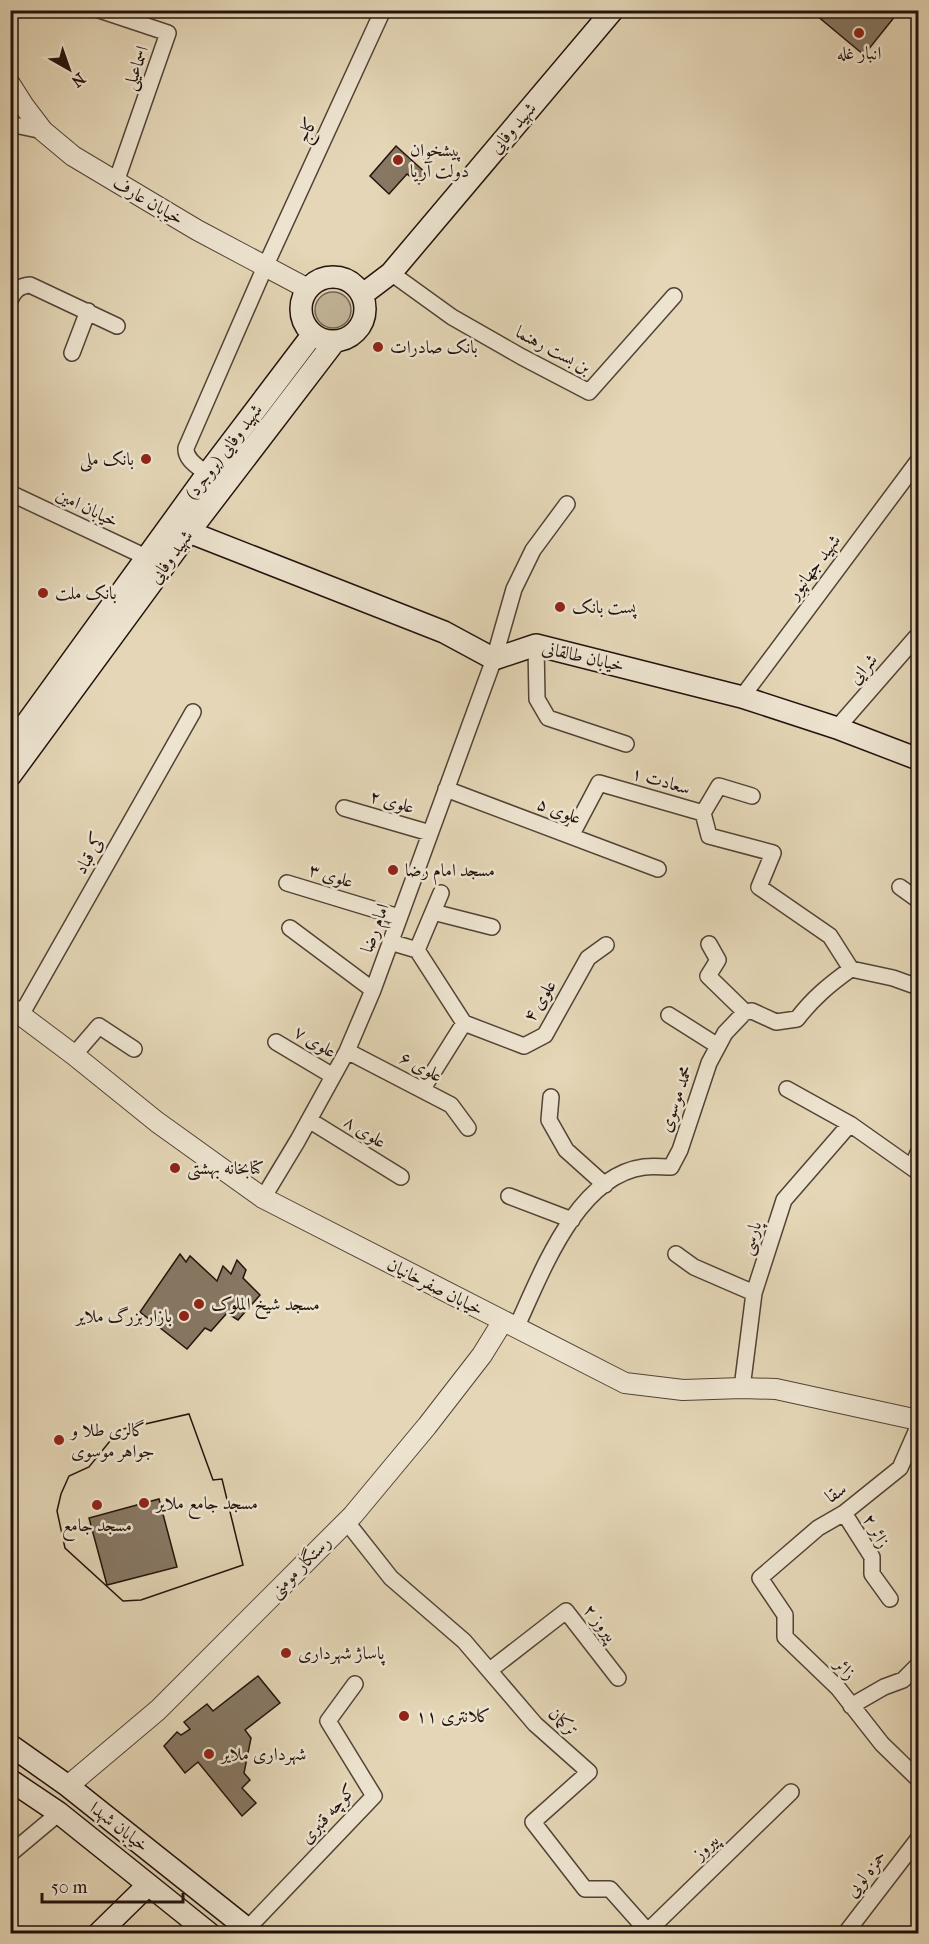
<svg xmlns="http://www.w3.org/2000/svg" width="929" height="1944" font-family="'IM FELL French Canon',Amiri,serif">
<rect width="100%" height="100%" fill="#e4d6b6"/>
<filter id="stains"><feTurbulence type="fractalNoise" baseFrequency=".00333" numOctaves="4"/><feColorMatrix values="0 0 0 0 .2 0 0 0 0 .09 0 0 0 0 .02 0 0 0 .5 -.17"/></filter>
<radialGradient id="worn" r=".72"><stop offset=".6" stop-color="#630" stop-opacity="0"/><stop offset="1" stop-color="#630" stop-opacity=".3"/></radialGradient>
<path fill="#c3b599" stroke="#726452" stroke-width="1.5" d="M315 310a18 18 0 1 1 36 0a18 18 0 1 1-36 0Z"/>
<path fill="#877864" stroke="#22120c" stroke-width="1.5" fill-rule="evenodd" d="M 810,10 L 900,10 L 864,55 Z
M 396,146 L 427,174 L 419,184 L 407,174 L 389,194 L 370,176 Z
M 180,1254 L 186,1262 L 190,1256 L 217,1281 L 223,1266 L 231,1274 L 237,1260 L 246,1270 L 243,1278 L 260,1295 L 238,1320 L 227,1313 L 211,1331 L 205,1328 L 187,1349 L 140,1312 Z
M 189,1414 L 213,1480 L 222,1479 L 243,1565 L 141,1600 L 123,1601 L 65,1548 L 57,1511 L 61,1494 L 69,1476 L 89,1467 L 119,1430 ZM 159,1499 L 177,1567 L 107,1585 L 89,1518 Z
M 189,1414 L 213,1480 L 222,1479 L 243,1565 L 141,1600 L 123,1601 L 65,1548 L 57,1511 L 61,1494 L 69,1476 L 89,1467 L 119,1430 Z
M 258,1676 L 280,1703 L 245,1730 L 251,1738 L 244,1773 L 250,1780 L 242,1788 L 256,1803 L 242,1816 L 198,1762 L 185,1773 L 164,1746 L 177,1732 L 181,1735 L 190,1729 L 184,1722 L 207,1704 L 213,1711 Z"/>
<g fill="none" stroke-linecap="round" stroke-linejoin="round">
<g stroke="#524336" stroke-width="18">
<path id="minor" d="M 99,10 L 168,33 L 116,182
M 10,124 L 43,131
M 391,273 L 452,317 L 522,357 L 589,392 L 674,296
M 10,300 C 15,290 19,286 30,285 L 117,326
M 72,353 L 88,311
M 207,474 C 199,467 185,460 186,448 L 265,267 L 383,10
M 10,493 L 148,558
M 536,645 L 537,699 L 548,718 L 626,744
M 742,697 L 918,461
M 837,728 L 918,635
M 446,789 L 658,869
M 344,808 L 430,833
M 703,813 L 719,786 L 752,796
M 571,836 L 599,783 L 703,813 L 709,836 L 773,853 L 759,887 L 830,936 L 851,969
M 287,883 L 399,917
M 900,887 L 918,900
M 433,912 L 492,927
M 290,928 L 373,990
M 390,942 L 417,950 L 464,1023 L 524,1046 L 545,1035 L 588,958 L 606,945
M 709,944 L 718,960 L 708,976 L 745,1012
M 417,950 L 441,893
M 21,1015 L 193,712
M 669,1015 L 718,1046
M 276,1042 L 333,1076
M 347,1051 L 451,1105 L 468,1128
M 74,1055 L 99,1026 L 134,1049
M 787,1089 L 850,1124 L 918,1172
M 422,1090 L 464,1023
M 551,1097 L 549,1120 L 566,1150 L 605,1185
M 309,1120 L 401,1177
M 912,1167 L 918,1153
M 509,1196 L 572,1220
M 263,1198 L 298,1140 L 347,1051 L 373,990 L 494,659 L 514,589 L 533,550 L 567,504
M 676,1254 L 694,1267 L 754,1293
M 516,1328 C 541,1275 576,1176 644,1167 C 653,1166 662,1167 671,1167 L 680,1150 L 709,1063 L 725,1033 L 745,1012 L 752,1011 L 776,1022 L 797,1019 C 813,998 830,984 851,969 L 893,978 L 918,987
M 742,1388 L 754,1293 L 784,1200 L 850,1124
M 918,1427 L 900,1468 L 844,1513 L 818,1528 L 760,1578 L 785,1615 L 785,1637 L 838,1688 L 882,1744 L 918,1779
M 844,1513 L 872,1557 L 872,1574 L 890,1599
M 346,1521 L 391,1578 L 464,1641 L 535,1724 L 589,1772 L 533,1822 L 585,1889 L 610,1889 L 650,1934
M 490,1670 L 566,1611 L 618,1678
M 851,1706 L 884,1687 L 903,1680 L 918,1665
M 10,1854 L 59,1813
M 247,1929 L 374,1796 L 328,1721 L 355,1684
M 648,1931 L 791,1792
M 845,1934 L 918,1839"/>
</g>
<g stroke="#524336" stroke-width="22">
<path id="tertiary" d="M 10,84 L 24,106 L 43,131 L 73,156 L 197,230 L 308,289
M 10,1007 L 74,1055 L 157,1122 L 263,1198 L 625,1383 L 683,1390 L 742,1388 L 776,1389 L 918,1420
M 68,1786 L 158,1710 L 353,1515 L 427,1426 L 482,1355 L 503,1321"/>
</g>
<g stroke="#22120c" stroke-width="24">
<path id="secondary" d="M301 309a32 32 0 1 1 64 0a32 32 0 1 1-64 0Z
M 362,295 L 391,273 L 613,10
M 189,532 L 444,632 L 494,659 L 536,645 L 742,697 L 837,728 L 918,759
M 10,746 L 207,474 L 313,334
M 10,776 L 189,532 L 335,341
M 10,1745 L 68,1786 L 254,1934
M 10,1780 L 59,1813 L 210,1934
M 98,1934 L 148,1885"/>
</g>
<use href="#minor" stroke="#ede4d0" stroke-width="15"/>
<use href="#tertiary" stroke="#ede4d0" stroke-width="20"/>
<use href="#secondary" stroke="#ede4d0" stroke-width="21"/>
</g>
<g fill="#8f2418" stroke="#ede4d0" stroke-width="2">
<circle cx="859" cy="33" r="6"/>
<circle cx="398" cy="160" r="6"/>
<circle cx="378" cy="347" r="6"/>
<circle cx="146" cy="459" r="6"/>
<circle cx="43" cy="593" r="6"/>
<circle cx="560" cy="607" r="6"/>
<circle cx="393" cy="870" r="6"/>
<circle cx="175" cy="1168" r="6"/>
<circle cx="199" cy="1304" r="6"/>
<circle cx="184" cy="1316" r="6"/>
<circle cx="59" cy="1440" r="6"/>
<circle cx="144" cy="1503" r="6"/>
<circle cx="97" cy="1505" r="6"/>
<circle cx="286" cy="1653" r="6"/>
<circle cx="404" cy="1716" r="6"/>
<circle cx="209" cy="1754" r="6"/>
</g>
<g text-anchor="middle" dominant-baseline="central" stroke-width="5" stroke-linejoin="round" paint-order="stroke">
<g font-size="18" fill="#22120c" stroke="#ede4d0" text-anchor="start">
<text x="859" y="53" text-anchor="middle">انبار غله</text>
<text x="410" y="150">پیشخوان<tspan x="410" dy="21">دولت آریا</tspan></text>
<text x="390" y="347">بانک صادرات</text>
<text x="134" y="459" text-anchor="end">بانک ملی</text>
<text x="55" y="593">بانک ملت</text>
<text x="572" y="607">پست بانک</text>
<text x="405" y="870">مسجد امام رضا</text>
<text x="187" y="1168">کتابخانه بهشتی</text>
<text x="211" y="1304">مسجد شیخ الملوک</text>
<text x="172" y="1316" text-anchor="end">بازار بزرگ ملایر</text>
<text x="71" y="1430">گالری طلا و<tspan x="71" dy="21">جواهر موسوی</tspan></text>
<text x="156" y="1503">مسجد جامع ملایر</text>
<text x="97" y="1525" text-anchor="middle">مسجد جامع</text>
<text x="298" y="1653">پاساژ شهرداری</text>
<text x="416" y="1716">کلانتری ۱۱</text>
<text x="221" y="1754">شهرداری ملایر</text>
</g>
<g font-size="18" fill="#22120c" stroke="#ede4d0">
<text transform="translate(136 68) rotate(-71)">اسماعیلی</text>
<text transform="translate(513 128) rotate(-49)">شهید وفایی</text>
<text transform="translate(307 130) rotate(-65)">کاج</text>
<text transform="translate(148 201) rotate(30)">خیابان عارف</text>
<text transform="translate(553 350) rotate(28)">بن بست رهنما</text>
<text transform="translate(224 452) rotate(-53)">شهید وفایی (بروجرد)</text>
<text transform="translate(87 508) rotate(26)">خیابان امین</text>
<text transform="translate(171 557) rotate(-54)">شهید وفایی</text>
<text transform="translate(814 567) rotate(-53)">شهید جهانپور</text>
<text transform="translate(583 657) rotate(13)">خیابان طالقانی</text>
<text transform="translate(863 669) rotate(-49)">شرایی</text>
<text transform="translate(661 781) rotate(16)">سعادت ۱</text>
<text transform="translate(392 802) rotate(16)">علوی ۲</text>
<text transform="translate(559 811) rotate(21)">علوی ۵</text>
<text transform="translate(90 854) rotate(-60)">کی قباد</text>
<text transform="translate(331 876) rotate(17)">علوی ۳</text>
<text transform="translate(375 928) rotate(-70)">امام رضا</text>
<text transform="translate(540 1001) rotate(-58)">علوی ۴</text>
<text transform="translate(315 1042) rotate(31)">علوی ۷</text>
<text transform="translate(421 1067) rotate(28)">علوی ۶</text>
<text transform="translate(676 1099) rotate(-71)">محمد موسوی</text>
<text transform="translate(365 1132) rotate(32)">علوی ۸</text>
<text transform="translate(751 1238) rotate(-72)">پارسی</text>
<text transform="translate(435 1287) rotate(27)">خیابان صفرخانیان</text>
<text transform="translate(836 1493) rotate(-34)">سقا</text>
<text transform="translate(876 1531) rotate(61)">زائر ۲</text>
<text transform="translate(300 1567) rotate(-45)">رستگار مومنی</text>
<text transform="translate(600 1623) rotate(52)">پیروز ۲</text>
<text transform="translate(845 1669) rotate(46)">زائر</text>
<text transform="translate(563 1722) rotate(43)">ترکمان</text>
<text transform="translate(328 1814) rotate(-48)">کوچه قنبری</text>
<text transform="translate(119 1827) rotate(38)">خیابان شهدا</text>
<text transform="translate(706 1847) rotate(-44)">پیروز</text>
<text transform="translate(866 1874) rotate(-52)">حمزه لویی</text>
</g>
</g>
<rect width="929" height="1944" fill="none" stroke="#e4d6b6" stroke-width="36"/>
<rect x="12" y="12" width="905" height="1920" fill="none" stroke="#22120c" stroke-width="3"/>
<rect x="18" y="18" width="893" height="1908" fill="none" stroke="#22120c" stroke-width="1.5"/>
<g transform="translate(69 69) rotate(140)" stroke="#ede4d0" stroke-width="4.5" paint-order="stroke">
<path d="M0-4.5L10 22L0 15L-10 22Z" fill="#22120c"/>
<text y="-9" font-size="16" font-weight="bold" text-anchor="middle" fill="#22120c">N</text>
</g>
<path d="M42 1893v9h141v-9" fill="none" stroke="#22120c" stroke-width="3"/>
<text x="51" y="1893" font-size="18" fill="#22120c" stroke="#ede4d0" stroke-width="4.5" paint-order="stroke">50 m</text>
<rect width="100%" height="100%" filter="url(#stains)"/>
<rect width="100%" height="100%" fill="url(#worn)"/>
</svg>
